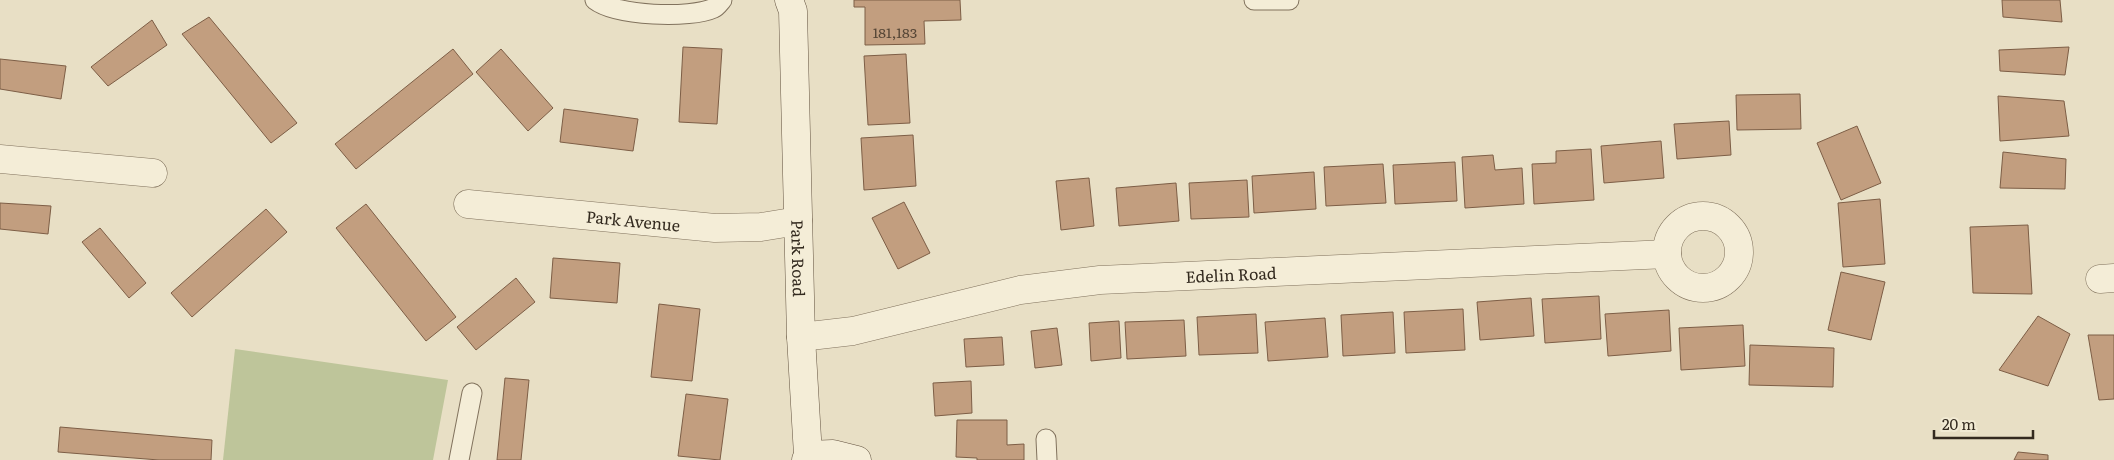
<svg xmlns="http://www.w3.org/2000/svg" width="2114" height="460" font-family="Literata,serif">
<rect width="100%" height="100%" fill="#e8dfc5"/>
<path fill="#bec59a" d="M 235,349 L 448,380 L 433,460 L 223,460 Z"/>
<path fill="#c29e7f" stroke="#7d5e46" d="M 854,0 L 960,0 L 961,20 L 924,21 L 925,44 L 865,45 L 865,7 L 854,7 Z
M 2002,0 L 2060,0 L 2062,22 L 2003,17 Z
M 209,17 L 297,123 L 271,143 L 182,34 Z
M 152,20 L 167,45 L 108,86 L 91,67 Z
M 683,47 L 722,49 L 717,124 L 679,122 Z
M 2069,47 L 2065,75 L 2000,71 L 1999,50 Z
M 453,49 L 473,74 L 356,169 L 335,144 Z
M 501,49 L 553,108 L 528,131 L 476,72 Z
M 906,54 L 910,123 L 868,125 L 864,56 Z
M 0,59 L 66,66 L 61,99 L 0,89 Z
M 1800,94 L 1801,129 L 1737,130 L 1736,95 Z
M 1998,96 L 2064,101 L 2069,136 L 2000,141 Z
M 564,109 L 638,119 L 633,151 L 560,142 Z
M 1729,121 L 1731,155 L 1677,159 L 1674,124 Z
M 1857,126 L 1881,183 L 1841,200 L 1817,143 Z
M 913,135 L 916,186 L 864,190 L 861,138 Z
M 1661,141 L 1664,178 L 1604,183 L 1601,146 Z
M 1591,149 L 1594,200 L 1534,204 L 1532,164 L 1556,163 L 1556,151 Z
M 2003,152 L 2066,159 L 2065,189 L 2000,188 Z
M 1493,155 L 1495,170 L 1522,168 L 1524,204 L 1465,208 L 1462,157 Z
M 1455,162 L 1457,201 L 1395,204 L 1393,165 Z
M 1383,164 L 1386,203 L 1326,206 L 1324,167 Z
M 1314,172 L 1316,209 L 1254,213 L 1252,176 Z
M 1089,178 L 1094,226 L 1061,230 L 1056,181 Z
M 1247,180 L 1249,217 L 1191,219 L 1189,183 Z
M 1176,183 L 1179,221 L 1119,226 L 1116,188 Z
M 1880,199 L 1885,264 L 1843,267 L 1838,203 Z
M 904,202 L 930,253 L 898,269 L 872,218 Z
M 0,203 L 51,206 L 48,234 L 0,229 Z
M 366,204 L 456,317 L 426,341 L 336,228 Z
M 266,209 L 287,232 L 192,317 L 171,293 Z
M 2028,225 L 2032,294 L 1973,293 L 1970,227 Z
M 100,228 L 146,283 L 129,298 L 82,242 Z
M 553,258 L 620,263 L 617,303 L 550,298 Z
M 1841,272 L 1885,282 L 1871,340 L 1828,330 Z
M 516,278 L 535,302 L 476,350 L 457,327 Z
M 1599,296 L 1601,339 L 1545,343 L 1542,299 Z
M 1531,298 L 1534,336 L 1480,340 L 1477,302 Z
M 659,304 L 700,309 L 692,381 L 651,377 Z
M 1463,309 L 1465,350 L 1406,353 L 1404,312 Z
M 1669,310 L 1671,351 L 1608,356 L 1605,314 Z
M 1393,312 L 1395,353 L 1343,356 L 1341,315 Z
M 1256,314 L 1258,353 L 1199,355 L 1197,317 Z
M 2038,316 L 2070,334 L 2048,386 L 1999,370 Z
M 1325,318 L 1328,357 L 1268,361 L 1265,322 Z
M 1184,320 L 1186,356 L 1127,359 L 1125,322 Z
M 1119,321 L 1121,358 L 1091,361 L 1089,323 Z
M 1743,325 L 1745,366 L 1681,370 L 1679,328 Z
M 1057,328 L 1062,365 L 1035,368 L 1031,331 Z
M 2088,335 L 2114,335 L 2114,399 L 2099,400 Z
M 1002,337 L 1004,365 L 966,367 L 964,339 Z
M 1750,345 L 1834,348 L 1833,387 L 1749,385 Z
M 505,378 L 529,380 L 521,460 L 497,460 Z
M 971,381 L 972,413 L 935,416 L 933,383 Z
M 686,394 L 728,399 L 720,460 L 678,456 Z
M 957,420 L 1007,420 L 1007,445 L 1024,444 L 1024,460 L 977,460 L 977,458 L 956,457 Z
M 60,427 L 212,440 L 211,460 L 159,460 L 58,452 Z
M 2018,452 L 2048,455 L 2048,460 L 2014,460 Z"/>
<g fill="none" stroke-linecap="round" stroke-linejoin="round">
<g stroke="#81725d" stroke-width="21">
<path id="lane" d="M 595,0 C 616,16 690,19 714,8 C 717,7 720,2 722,0
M 1254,0 L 1289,0
M 1046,439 L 1047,460
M 459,460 L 472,393"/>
</g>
<g stroke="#81725d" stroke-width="29">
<g id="street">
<path d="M 0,159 L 153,173"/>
<path id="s1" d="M 468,204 L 715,228 L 761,227 L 798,221"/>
<circle cx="1703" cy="252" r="36"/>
<path d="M 2100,279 L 2114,278"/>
<path id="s2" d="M 801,337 L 853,331 L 1020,290 L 1100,280 L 1667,254"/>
</g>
</g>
<g stroke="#635340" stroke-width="29">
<g id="secondary">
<path id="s3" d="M 789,0 L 793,11 L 801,337 L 808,455 L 806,460"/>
<path d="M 808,455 L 833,454 L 857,460"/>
</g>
</g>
<use href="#lane" stroke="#f4edd7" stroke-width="19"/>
<use href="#street" stroke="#f4edd7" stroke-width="28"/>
<use href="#secondary" stroke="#f4edd7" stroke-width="28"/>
</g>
<g text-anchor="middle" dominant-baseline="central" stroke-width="4.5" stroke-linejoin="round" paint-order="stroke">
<g font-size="14" fill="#574737">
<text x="895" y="32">181,183</text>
</g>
<g font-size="16" fill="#332a1f" stroke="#f1ead3">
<text stroke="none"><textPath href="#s1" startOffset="166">Park Avenue</textPath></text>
<text stroke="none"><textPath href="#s3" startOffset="259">Park Road</textPath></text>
<text stroke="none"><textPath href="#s2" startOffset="436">Edelin Road</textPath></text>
</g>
</g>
<path d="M1934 430v8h99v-8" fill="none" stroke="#332a1f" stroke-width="2.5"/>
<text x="1942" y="430" font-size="15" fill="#332a1f" stroke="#f1ead3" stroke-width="4" paint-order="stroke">20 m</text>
</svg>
